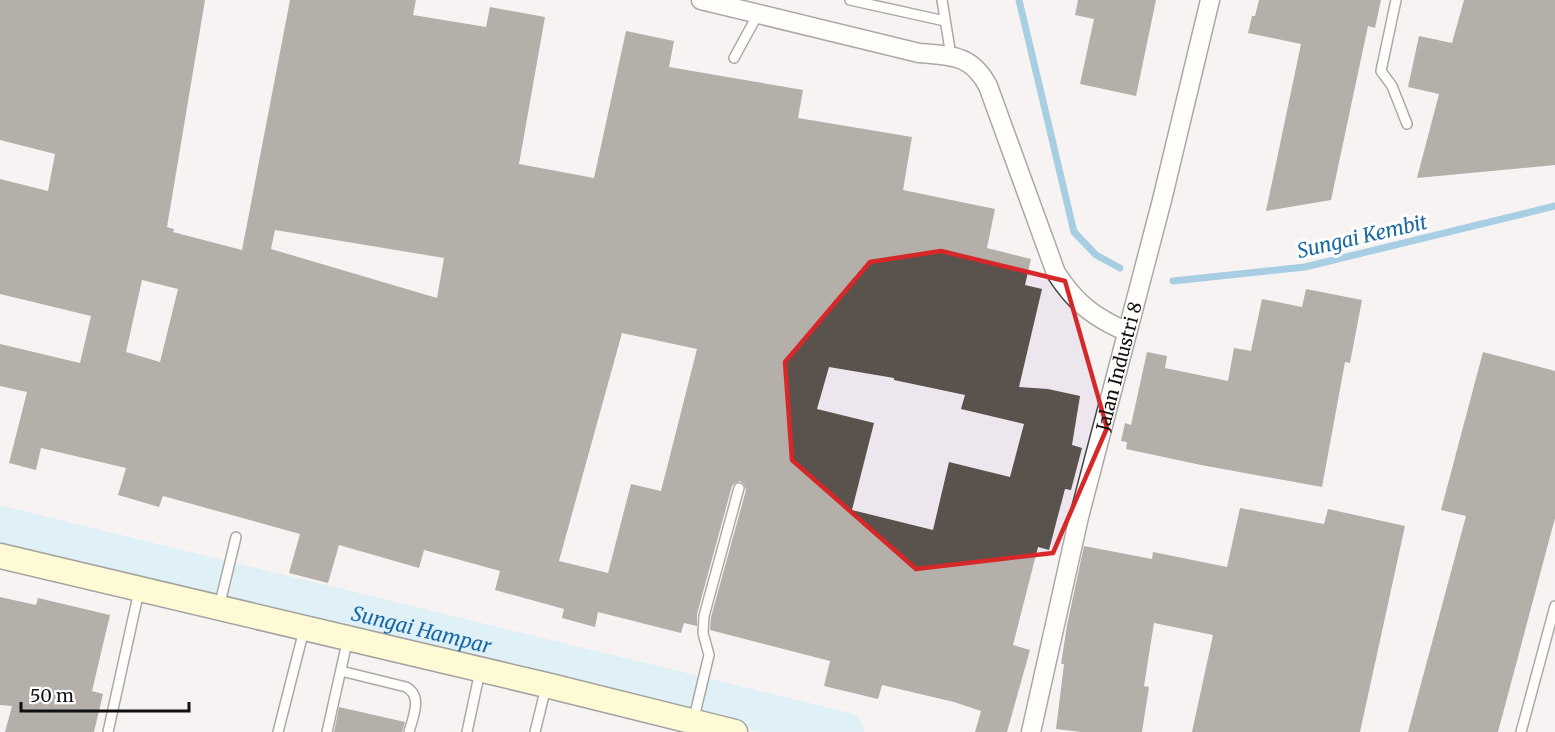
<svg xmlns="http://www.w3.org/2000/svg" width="1555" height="732" font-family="Merriweather,serif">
<rect width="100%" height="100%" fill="#fffdf5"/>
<path fill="#eee6ef" d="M 0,0 L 1555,0 L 1555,732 L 0,732 Z"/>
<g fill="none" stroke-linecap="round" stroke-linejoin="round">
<path stroke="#3f96cf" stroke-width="7" d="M 1019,0 L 1074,232 L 1096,255 L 1120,268
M 1173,281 L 1305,267 L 1555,206"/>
<path stroke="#b9e0f7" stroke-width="40" id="s1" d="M 0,526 L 844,732"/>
</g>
<path fill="#5a524d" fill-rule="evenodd" d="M 0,0 L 205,0 L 167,227 L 174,229 L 173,232 L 242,250 L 290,0 L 416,0 L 413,15 L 486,27 L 490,7 L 545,17 L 519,164 L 594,178 L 626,31 L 674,41 L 669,67 L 803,90 L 798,118 L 912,137 L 903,190 L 995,209 L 987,248 L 1031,259 L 1025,285 L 1042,289 L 1019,387 L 1048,389 L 1080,396 L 1072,445 L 1082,448 L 1071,490 L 1065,489 L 1049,550 L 1038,547 L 1013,645 L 1030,650 L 1007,732 L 975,732 L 981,711 L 954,702 L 882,685 L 878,699 L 824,686 L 830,661 L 710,630 L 711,617 L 746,490 L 744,484 L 740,481 L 735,483 L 732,486 L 697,614 L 697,626 L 684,623 L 681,633 L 598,612 L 595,627 L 562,618 L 564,609 L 495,590 L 500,571 L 424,550 L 419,568 L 339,545 L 328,583 L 289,573 L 300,534 L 163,496 L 159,507 L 118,495 L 126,468 L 41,448 L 36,470 L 9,463 L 27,392 L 0,386 L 0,344 L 80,363 L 91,316 L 0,294 L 0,179 L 48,191 L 55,154 L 0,140 ZM 275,230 L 444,258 L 437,298 L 271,249 ZM 142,280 L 178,289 L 160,362 L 126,352 ZM 622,333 L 697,349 L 661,491 L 631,484 L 608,573 L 559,561 ZM 829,367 L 894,378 L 894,380 L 965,395 L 961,409 L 1024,424 L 1010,477 L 949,462 L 933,530 L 852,510 L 874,423 L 817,409 Z
M 1078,0 L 1156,0 L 1136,96 L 1080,84 L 1094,19 L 1075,15 Z
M 1259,0 L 1381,0 L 1375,28 L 1368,26 L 1331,200 L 1266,211 L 1301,44 L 1248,33 L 1252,16 L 1255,16 Z
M 1464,0 L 1555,0 L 1555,165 L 1417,178 L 1439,94 L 1408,87 L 1419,36 L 1452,43 Z
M 1306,289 L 1362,300 L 1350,363 L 1345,362 L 1322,487 L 1201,465 L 1126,449 L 1127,442 L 1121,441 L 1125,423 L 1131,425 L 1147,352 L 1167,356 L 1165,368 L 1228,381 L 1234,348 L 1251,351 L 1262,299 L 1302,307 Z
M 1483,352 L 1555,371 L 1555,518 L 1498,732 L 1408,732 L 1466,516 L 1441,510 Z
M 1240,508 L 1324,524 L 1328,509 L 1405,526 L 1360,732 L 1192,732 L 1213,635 L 1154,623 L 1144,686 L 1149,687 L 1142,732 L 1081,732 L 1056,729 L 1064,664 L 1061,664 L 1067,625 L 1084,546 L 1152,559 L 1153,552 L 1227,567 Z
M 0,597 L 36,605 L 38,598 L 110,615 L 92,691 L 103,694 L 94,732 L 5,732 L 12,706 L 0,705 Z
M 339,707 L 405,722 L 402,732 L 334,732 Z"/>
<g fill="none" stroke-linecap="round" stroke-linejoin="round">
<g stroke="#444" stroke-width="12">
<path id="lane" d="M 850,0 L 945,21
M 942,0 L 951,56
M 1396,0 L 1381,71 L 1392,86 L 1407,124
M 734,58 L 758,14
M 219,607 L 236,537
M 341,671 L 406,687 C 423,696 413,717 409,732
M 693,722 L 709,655 L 703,633 L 704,616 L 739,488
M 108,732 L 139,591
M 278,732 L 304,630
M 327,732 L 348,638
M 467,732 L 480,671
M 535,732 L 546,687
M 1521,732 L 1555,606"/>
</g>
<g stroke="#444" stroke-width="21">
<g id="street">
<path d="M 701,0 L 919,53 C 951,56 971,54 988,86 L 1056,273 C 1076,304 1094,317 1127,332"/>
<path id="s2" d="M 1031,732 L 1079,517 L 1162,200 L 1210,0"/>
</g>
</g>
<g stroke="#333" stroke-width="27">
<path id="secondary" d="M 0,556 L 546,685 L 735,732"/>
</g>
<use href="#lane" stroke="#fff" stroke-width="9"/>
<use href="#street" stroke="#fff" stroke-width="18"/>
<use href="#secondary" stroke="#fff6b0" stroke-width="24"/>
</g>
<path d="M0 0H1555V732H0ZM 941,251 L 1065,281 L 1107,428 L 1053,553 L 916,569 L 792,460 L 785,362 L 870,262 Z" fill="#fffdf5" fill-opacity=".55" fill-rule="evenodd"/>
<path fill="none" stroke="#d62828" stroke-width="4.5" stroke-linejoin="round" d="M 941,251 L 1065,281 L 1107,428 L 1053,553 L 916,569 L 792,460 L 785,362 L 870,262 Z"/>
<g text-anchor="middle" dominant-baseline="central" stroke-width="6" stroke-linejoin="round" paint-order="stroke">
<g font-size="18" fill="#111" stroke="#fff">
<text stroke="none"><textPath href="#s2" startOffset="376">Jalan Industri 8</textPath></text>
</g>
<g font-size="20" font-style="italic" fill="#1768a6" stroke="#fff">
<text transform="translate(1362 236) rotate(-13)">Sungai Kembit</text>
<text stroke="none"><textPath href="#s1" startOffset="434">Sungai Hampar</textPath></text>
</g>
</g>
<path d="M21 702v9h168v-9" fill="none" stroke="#111111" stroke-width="3"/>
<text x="30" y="702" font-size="18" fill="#111111" stroke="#ffffff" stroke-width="4.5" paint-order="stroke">50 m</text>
</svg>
